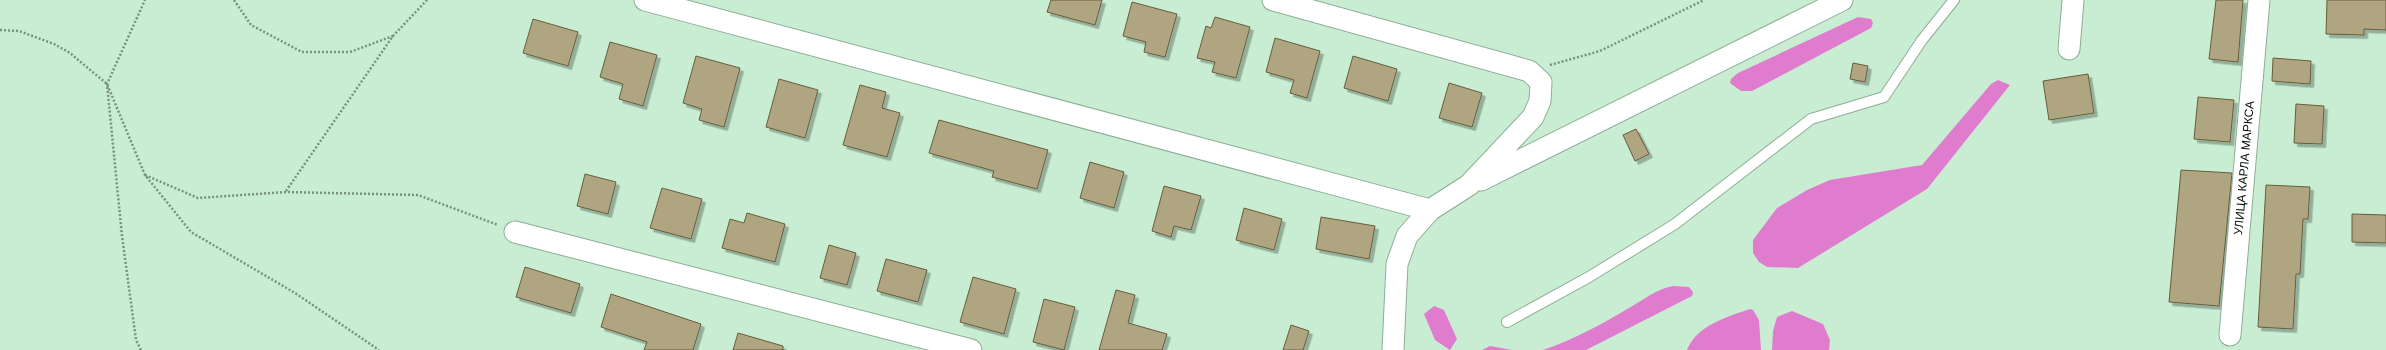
<svg xmlns="http://www.w3.org/2000/svg" width="2386" height="350" font-family="'DM Sans',sans-serif">
<defs>
<filter id="shadow"><feDropShadow dx="3.5" dy="3.5" stdDeviation="0" flood-color="#0004"/></filter>
</defs>
<rect width="100%" height="100%" fill="#c9edd3"/>
<path fill="#e07cce" d="M 1858,17 L 1871,19 L 1873,23 L 1871,28 L 1752,91 L 1741,91 L 1730,83 L 1731,79 L 1738,73 Z
M 1998,80 L 2010,85 L 1927,189 L 1798,268 L 1767,267 L 1759,262 L 1753,253 L 1753,240 L 1777,208 L 1807,190 L 1830,180 L 1922,165 L 1991,84 Z
M 1673,286 L 1689,287 L 1693,292 L 1692,296 L 1586,350 L 1543,350 C 1573,340 1602,324 1629,308 C 1645,299 1656,289 1673,286 Z
M 1434,306 L 1444,310 L 1457,339 L 1450,350 L 1435,340 L 1424,314 Z
M 1750,309 L 1753,310 L 1759,320 L 1761,350 L 1687,350 C 1697,325 1727,317 1750,309 Z
M 1792,311 L 1823,324 L 1830,340 L 1829,350 L 1772,350 L 1773,331 L 1777,317 Z
M 1490,346 L 1512,350 L 1482,350 Z"/>
<path fill="#b0a581" stroke="#665d3b" filter="url(#shadow)" d="M 1051,0 L 1102,0 L 1095,25 L 1047,12 Z
M 2216,0 L 2243,0 L 2238,62 L 2209,59 Z
M 2327,0 L 2386,0 L 2386,30 L 2364,29 L 2364,35 L 2326,34 Z
M 1132,2 L 1177,14 L 1165,57 L 1144,52 L 1146,42 L 1123,36 Z
M 1215,17 L 1250,27 L 1236,78 L 1212,72 L 1215,62 L 1197,58 L 1206,26 L 1211,28 Z
M 533,19 L 578,32 L 568,66 L 523,53 Z
M 1275,38 L 1320,51 L 1307,98 L 1290,93 L 1294,80 L 1266,72 Z
M 610,42 L 657,55 L 643,106 L 619,99 L 623,84 L 600,77 Z
M 696,56 L 740,68 L 724,127 L 699,120 L 702,109 L 683,103 Z
M 1353,56 L 1397,69 L 1388,101 L 1344,88 Z
M 2273,58 L 2311,61 L 2310,84 L 2272,81 Z
M 1853,63 L 1868,66 L 1865,82 L 1850,79 Z
M 2088,74 L 2094,113 L 2049,120 L 2043,81 Z
M 779,79 L 818,90 L 805,138 L 766,127 Z
M 1449,83 L 1482,93 L 1472,127 L 1439,118 Z
M 860,85 L 886,92 L 882,108 L 900,113 L 887,157 L 843,145 Z
M 2198,97 L 2234,100 L 2230,142 L 2194,139 Z
M 2296,104 L 2324,106 L 2322,144 L 2294,143 Z
M 939,120 L 1048,150 L 1037,189 L 992,177 L 994,171 L 929,153 Z
M 1636,129 L 1649,154 L 1635,161 L 1623,135 Z
M 1090,162 L 1124,172 L 1114,208 L 1080,198 Z
M 2181,170 L 2232,173 L 2219,306 L 2169,302 Z
M 585,174 L 616,182 L 608,214 L 577,206 Z
M 2266,185 L 2310,187 L 2308,219 L 2303,219 L 2300,274 L 2296,274 L 2293,329 L 2258,327 Z
M 1164,186 L 1201,196 L 1191,230 L 1174,226 L 1171,237 L 1152,231 Z
M 662,188 L 702,199 L 691,239 L 650,228 Z
M 1244,208 L 1282,219 L 1274,250 L 1236,240 Z
M 747,213 L 785,224 L 775,262 L 722,248 L 730,219 L 744,223 Z
M 2352,214 L 2386,215 L 2386,243 L 2352,242 Z
M 1321,217 L 1375,226 L 1369,259 L 1316,249 Z
M 829,245 L 856,253 L 847,285 L 820,278 Z
M 886,259 L 927,270 L 918,302 L 877,291 Z
M 525,267 L 580,284 L 571,313 L 516,297 Z
M 973,277 L 1016,289 L 1004,334 L 960,322 Z
M 1116,290 L 1135,295 L 1128,323 L 1167,334 L 1162,350 L 1099,350 Z
M 611,294 L 701,324 L 693,350 L 644,350 L 647,342 L 601,327 Z
M 1044,299 L 1075,307 L 1064,350 L 1033,342 Z
M 1291,325 L 1309,331 L 1303,350 L 1283,350 Z
M 738,333 L 783,346 L 783,350 L 733,350 Z"/>
<g fill="none" stroke-linecap="round" stroke-linejoin="round">
<g stroke="#8cae96" stroke-width="12">
<path id="service" d="M 1507,322 L 1589,277 L 1675,224 L 1811,119 L 1884,97 L 1922,40 L 1954,0"/>
</g>
<g stroke="#8cae96" stroke-width="23">
<path id="minor" d="M 645,0 L 1430,210
M 1273,0 L 1529,71 L 1541,82 L 1540,101 L 1533,117 L 1469,185 L 1430,210 L 1407,236 L 1397,264 L 1393,350
M 2069,49 L 2073,0
M 1481,180 L 1842,0
M 515,232 L 971,350
M 2230,335 L 2259,0"/>
</g>
<path stroke="#78917f" stroke-width="2.5" stroke-dasharray="2 2" stroke-linecap="butt" d="M 234,0 L 251,25 L 302,52 L 350,52 L 393,36
M 0,30 L 19,31 L 54,44 L 70,53 L 107,84 L 145,175 L 191,232 L 295,293 L 379,350
M 1550,65 L 1600,51 L 1704,0
M 145,175 L 198,198 L 286,192 L 418,195 L 498,225
M 286,191 L 393,36 L 427,0
M 141,350 L 136,340 L 122,236 L 107,84 L 145,0"/>
<use href="#service" stroke="#fff" stroke-width="10"/>
<use href="#minor" stroke="#fff" stroke-width="21"/>
</g>
<g text-anchor="middle" dominant-baseline="central" stroke-width="3" stroke-linejoin="round" paint-order="stroke">
<g font-size="12" fill="#051008" stroke="#fff">
<text transform="translate(2244 168) rotate(-85)">УЛИЦА КАРЛА МАРКСА</text>
</g>
</g>
</svg>
